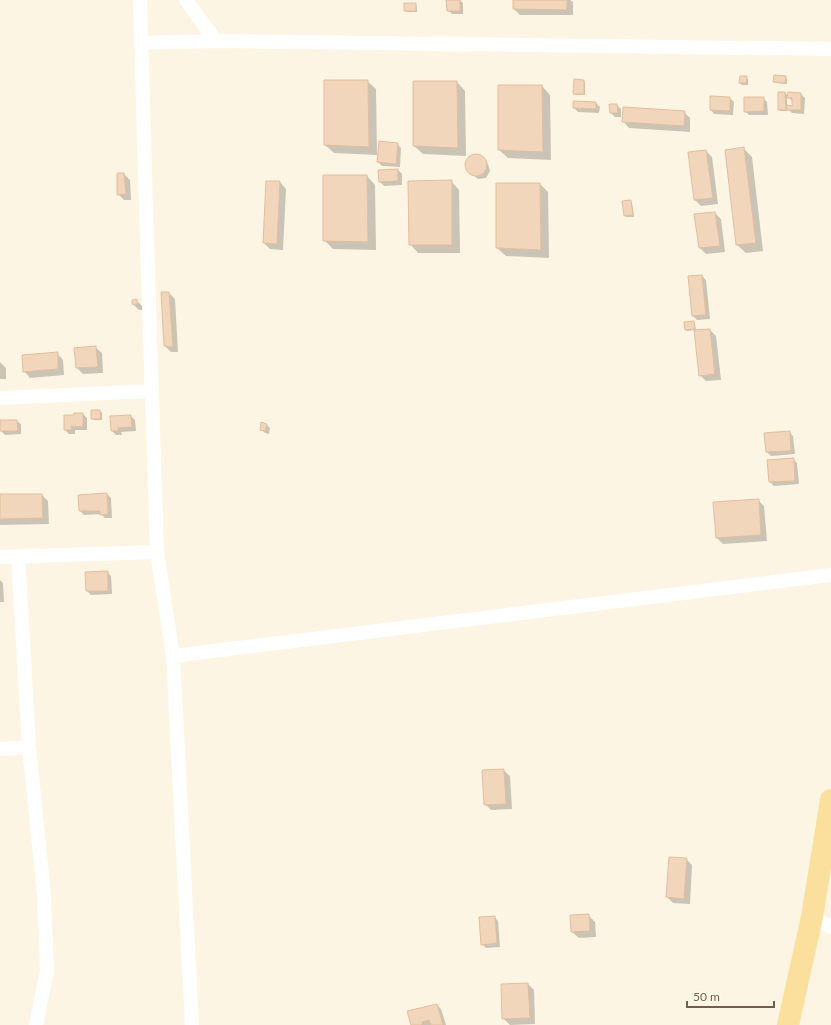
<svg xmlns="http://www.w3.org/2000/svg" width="831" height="1025" font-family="Lato,sans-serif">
<rect width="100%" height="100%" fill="#fcf5e3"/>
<path fill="#0003" fill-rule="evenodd" d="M 447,0 L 460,0 L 463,3 L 463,14 L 452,14 L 448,10 Z
M 514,0 L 570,0 L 573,2 L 573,15 L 520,15 L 514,9 Z
M 415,4 L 417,6 L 417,12 L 407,12 L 405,11 Z
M 746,77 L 748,79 L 748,85 L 742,85 L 740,83 Z
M 785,77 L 787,79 L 787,84 L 776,83 L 774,81 Z
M 367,81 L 376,89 L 377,155 L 334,153 L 325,145 Z
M 584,81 L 585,82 L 585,95 L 576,95 L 574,93 Z
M 457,82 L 465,91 L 466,156 L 423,154 L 414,146 Z
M 542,86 L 550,95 L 551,160 L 508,158 L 499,150 Z
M 785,93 L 788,96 L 789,93 L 801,94 L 805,98 L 804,114 L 792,113 L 787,108 L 787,111 L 780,111 L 779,110 ZM 787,96 L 793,102 L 793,107 L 787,106 Z
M 730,98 L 734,102 L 733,115 L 714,114 L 711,110 Z
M 763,98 L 767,102 L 768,115 L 749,115 L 745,111 Z
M 596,103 L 600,107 L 599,113 L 578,112 L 574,108 Z
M 617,105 L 621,109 L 621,117 L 615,117 L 611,113 Z
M 684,112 L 690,118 L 690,132 L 629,128 L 623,121 Z
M 397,144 L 401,148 L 400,167 L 382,166 L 378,162 Z
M 743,148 L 752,157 L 763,251 L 746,253 L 737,245 Z
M 706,151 L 712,157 L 718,204 L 701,206 L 695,200 Z
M 478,155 L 488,164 L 490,171 L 486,178 L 478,179 L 467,170 L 466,163 L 470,156 Z
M 398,170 L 402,174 L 402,185 L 384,186 L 380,182 Z
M 124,174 L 130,180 L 131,200 L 124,200 L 118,194 Z
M 367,176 L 375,185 L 376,250 L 333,249 L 324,240 Z
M 451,181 L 459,190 L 460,253 L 418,253 L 410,244 Z
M 267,182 L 280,182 L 286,189 L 283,250 L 270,249 L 264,243 Z
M 540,184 L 548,192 L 549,258 L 506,256 L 497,248 Z
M 630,201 L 632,203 L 634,217 L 626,217 L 625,216 Z
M 715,213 L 721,219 L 725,252 L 706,254 L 700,248 Z
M 702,276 L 706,280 L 710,319 L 697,320 L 693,316 Z
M 169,293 L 175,299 L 178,352 L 171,352 L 165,346 Z
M 136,300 L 142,306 L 142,310 L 139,310 L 133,304 Z
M 694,322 L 695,324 L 696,331 L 710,330 L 716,336 L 721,380 L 706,381 L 700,375 L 695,330 L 687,331 L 686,329 Z
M 95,347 L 102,353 L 103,373 L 83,374 L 77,368 Z
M 57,353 L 63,360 L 64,375 L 30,378 L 24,371 Z
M 0,362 L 6,368 L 6,379 L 0,379 Z
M 100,411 L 102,413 L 102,420 L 94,420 L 92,419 Z
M 83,414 L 87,418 L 87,430 L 75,430 L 75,434 L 69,434 L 65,430 L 75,416 Z
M 131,416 L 135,420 L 136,431 L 121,432 L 122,435 L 116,435 L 112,431 L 111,417 Z
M 0,421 L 17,421 L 21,424 L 21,434 L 5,435 L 1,431 Z
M 266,424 L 270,428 L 269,434 L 265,433 L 261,429 Z
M 789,432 L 793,436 L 795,454 L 771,456 L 767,452 Z
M 793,459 L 797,463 L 799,484 L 774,486 L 770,482 L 768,461 Z
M 107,494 L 111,498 L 112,518 L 105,518 L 101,514 L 84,515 L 80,511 Z
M 0,495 L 42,495 L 48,501 L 49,524 L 0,525 Z
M 758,500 L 764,506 L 767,541 L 723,544 L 717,538 L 714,503 Z
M 107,572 L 111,576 L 112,594 L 91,595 L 87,591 Z
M 0,580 L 3,583 L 4,602 L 0,602 Z
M 503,770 L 510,776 L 512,809 L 491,810 L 485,804 Z
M 686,859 L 692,865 L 690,904 L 673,903 L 667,897 Z
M 588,915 L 595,922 L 596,937 L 579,938 L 572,932 L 571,916 Z
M 494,917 L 498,921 L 500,947 L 486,948 L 482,944 Z
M 528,984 L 534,990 L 535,1024 L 510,1025 L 503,1018 Z
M 437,1005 L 441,1009 L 446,1025 L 412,1025 Z"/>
<path fill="#f1d6bb" stroke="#e4be9c" d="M 446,0 L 460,0 L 460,11 L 447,11 Z
M 513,0 L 567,0 L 567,10 L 513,9 Z
M 404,3 L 416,3 L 416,11 L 404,11 Z
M 774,75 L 786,76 L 785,83 L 773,82 Z
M 740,76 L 747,76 L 746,83 L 739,83 Z
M 574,79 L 584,80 L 584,94 L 573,94 Z
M 324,80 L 368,80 L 369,147 L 324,145 Z
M 413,81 L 457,81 L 458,148 L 413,146 Z
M 498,85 L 542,85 L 543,152 L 498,150 Z
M 778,92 L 785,92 L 786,110 L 778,110 Z
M 788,92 L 801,93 L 801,110 L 787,110 L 787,105 L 792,106 L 792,98 L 787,98 Z
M 710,96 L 730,97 L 730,111 L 710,110 Z
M 744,97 L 764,97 L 764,111 L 744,112 Z
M 573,101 L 596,102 L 596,109 L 573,108 Z
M 609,104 L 617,104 L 618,113 L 610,113 Z
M 623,107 L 685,111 L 684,126 L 622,122 Z
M 379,141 L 398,143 L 396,164 L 377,162 Z
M 744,147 L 756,243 L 736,245 L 725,150 Z
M 706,150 L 713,198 L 694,200 L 688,152 Z
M465 165a11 11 0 1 1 22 0a11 11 0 1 1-22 0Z
M 398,169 L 398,181 L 379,182 L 378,170 Z
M 117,173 L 124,173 L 126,194 L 117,195 Z
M 323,175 L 367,175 L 368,242 L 323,241 Z
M 452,180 L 452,245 L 409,245 L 408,181 Z
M 266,181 L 280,181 L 277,244 L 263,243 Z
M 496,183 L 540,183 L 541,250 L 496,248 Z
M 631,200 L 633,215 L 624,216 L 622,201 Z
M 715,212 L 720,246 L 699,248 L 694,214 Z
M 702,275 L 706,315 L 692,316 L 688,276 Z
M 161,292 L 169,292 L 173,347 L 164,346 Z
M 137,299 L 137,305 L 132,304 L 132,300 Z
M 694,321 L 695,329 L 685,330 L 684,322 Z
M 710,329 L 715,374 L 699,376 L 694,330 Z
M 96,346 L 98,367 L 76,368 L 74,348 Z
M 58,352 L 58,369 L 23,372 L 22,355 Z
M 91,410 L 100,410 L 101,419 L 91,419 Z
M 74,413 L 83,413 L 83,427 L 71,426 L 72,430 L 64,430 L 64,415 L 74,415 Z
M 131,415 L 132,427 L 118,428 L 118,431 L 111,431 L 110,416 Z
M 0,420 L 17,420 L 18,431 L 0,431 Z
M 261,422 L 267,424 L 265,431 L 260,430 Z
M 790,431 L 791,451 L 766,452 L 764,433 Z
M 794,458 L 795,481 L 769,482 L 767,460 Z
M 107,493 L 108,514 L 100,515 L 100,511 L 79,511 L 78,495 Z
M 0,494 L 42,494 L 43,518 L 0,519 Z
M 759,499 L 761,535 L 716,538 L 713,502 Z
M 108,571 L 108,591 L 86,591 L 85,572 Z
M 504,769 L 506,804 L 484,805 L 482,770 Z
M 669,857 L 687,858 L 684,899 L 666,897 Z
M 589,914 L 590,931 L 571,932 L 570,915 Z
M 495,916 L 497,943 L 481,945 L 479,917 Z
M 528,983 L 530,1018 L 502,1019 L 501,984 Z
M 437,1004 L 443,1025 L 431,1025 L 429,1020 L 422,1022 L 422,1025 L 411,1025 L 407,1011 Z"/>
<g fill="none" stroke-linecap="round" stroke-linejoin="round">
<path stroke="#fff" stroke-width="14" d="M 140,0 L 147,242 L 157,552 L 173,656 L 192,1025
M 186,0 L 216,41
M 142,43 L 216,41 L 831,49
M 0,398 L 152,391
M 18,556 L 29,747 L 44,895 L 47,971 L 36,1025
M 0,557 L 157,552
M 173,656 L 831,575
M 0,749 L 29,747
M 812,917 L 831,927"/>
<path stroke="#fae09c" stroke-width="22" d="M 788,1025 L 812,917 L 831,800"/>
</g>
<path d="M687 1001v6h87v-6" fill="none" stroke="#745d49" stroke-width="2"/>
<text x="693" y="1001" font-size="12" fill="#745d49" stroke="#fff9e9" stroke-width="3" paint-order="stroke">50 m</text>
</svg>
